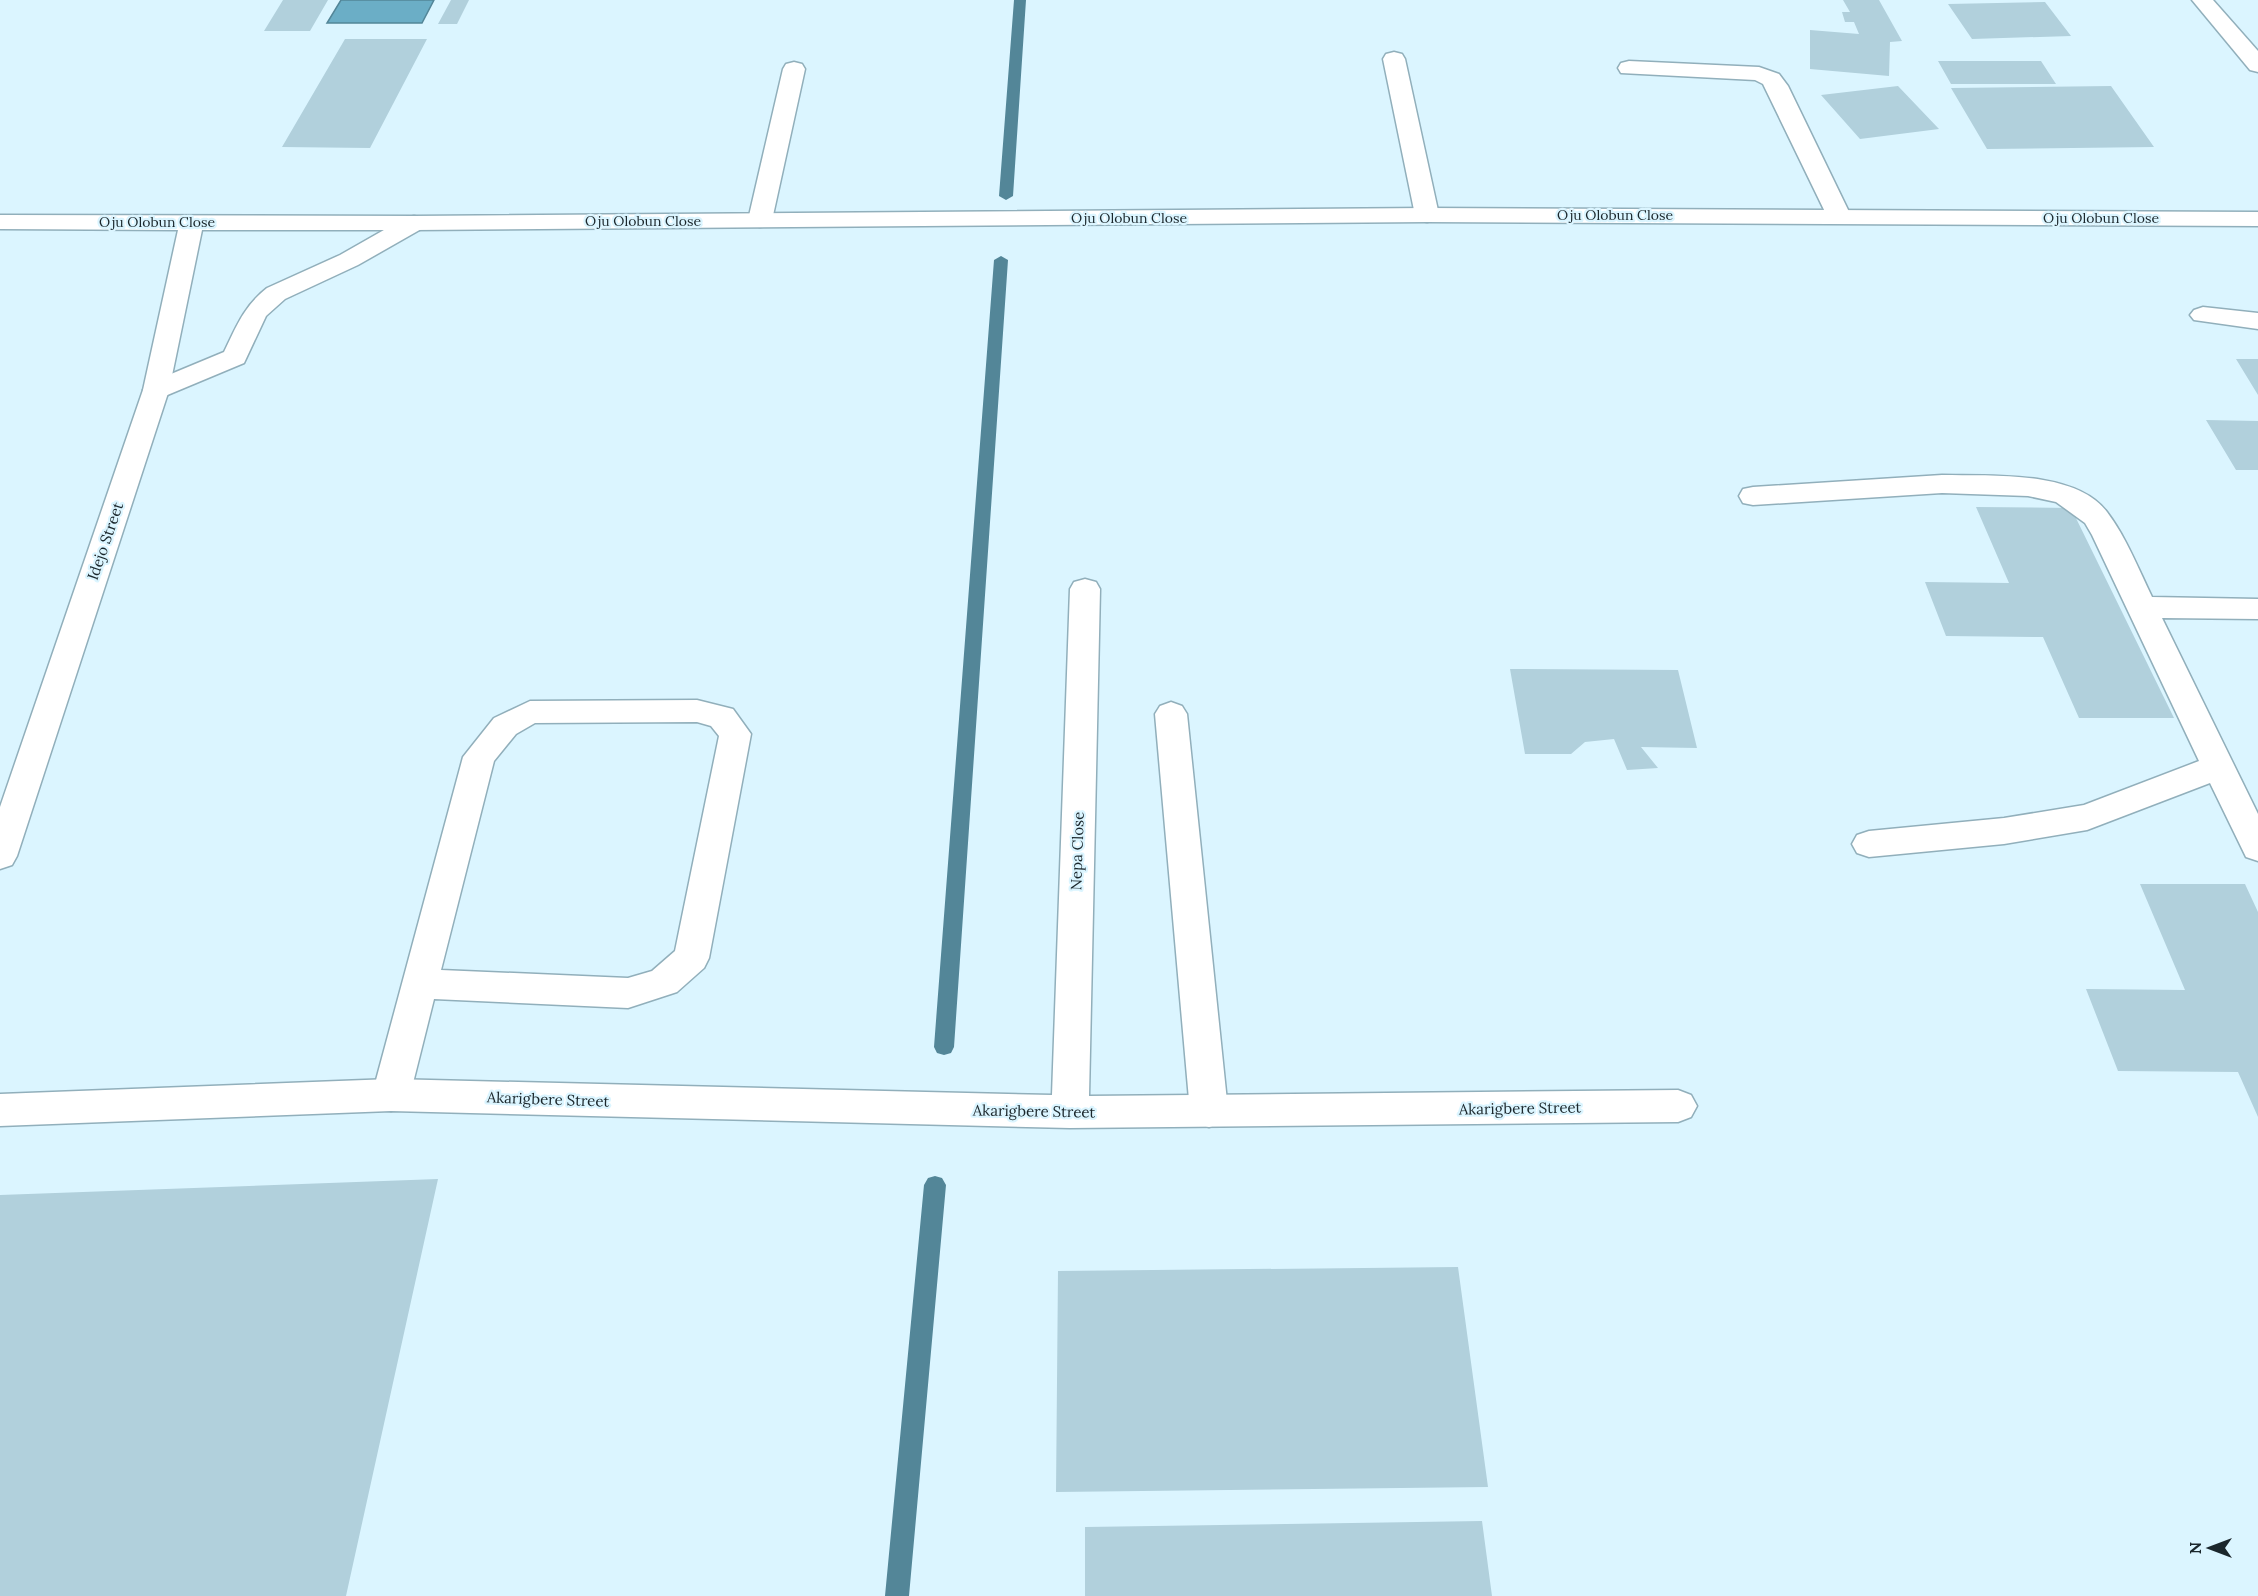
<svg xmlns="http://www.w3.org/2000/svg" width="2258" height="1596" font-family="Lora,serif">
<rect width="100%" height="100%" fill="#dbf5ff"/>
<path fill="#6baec6" stroke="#538698" stroke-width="1.5" d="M 341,0 L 434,0 L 422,23 L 327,23 Z"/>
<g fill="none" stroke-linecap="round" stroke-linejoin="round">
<path fill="#538698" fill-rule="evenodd" d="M 1014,0 L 1026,0 L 1013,196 L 1006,200 L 999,196 Z
M 1001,256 L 1008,260 L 954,1047 L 951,1053 L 944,1055 L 937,1053 L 934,1047 L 994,260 Z
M 935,1176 L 942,1178 L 946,1185 L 909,1596 L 885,1596 L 924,1185 L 928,1178 Z"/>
</g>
<path fill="#b1d0dc" d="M 283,0 L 328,0 L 310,31 L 264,31 Z
M 451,0 L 469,0 L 457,24 L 438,24 Z
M 1843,0 L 1879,0 L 1902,41 L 1890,42 L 1889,76 L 1810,69 L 1810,30 L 1859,34 L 1854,22 L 1845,22 L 1842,12 L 1850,12 Z
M 2045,2 L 2071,36 L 1972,39 L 1948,4 Z
M 345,39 L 427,39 L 370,148 L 282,147 Z
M 1938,61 L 2041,61 L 2056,84 L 1951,84 Z
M 1898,86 L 1939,129 L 1860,139 L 1821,95 Z
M 2111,86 L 2154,147 L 1987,149 L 1951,88 Z
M 2236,359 L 2258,359 L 2258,395 Z
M 2206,420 L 2258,421 L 2258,470 L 2236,470 Z
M 1976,507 L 2071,508 L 2174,718 L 2079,718 L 2043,637 L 1946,636 L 1925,582 L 2009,583 Z
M 1510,669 L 1678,670 L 1697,748 L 1641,747 L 1658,768 L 1627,770 L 1614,739 L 1585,742 L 1571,754 L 1525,754 Z
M 2140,884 L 2245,884 L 2258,912 L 2258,1117 L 2238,1072 L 2118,1071 L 2086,989 L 2185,990 Z
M 438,1179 L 346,1596 L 0,1596 L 0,1195 Z
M 1458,1267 L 1488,1487 L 1056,1492 L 1058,1271 Z
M 1482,1521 L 1492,1596 L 1085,1596 L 1085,1527 Z"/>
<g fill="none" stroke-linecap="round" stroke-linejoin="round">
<g stroke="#91afbb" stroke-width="3">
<path id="service" d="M 1394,52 L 1402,54 L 1405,59 L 1439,215 L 1436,220 L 1427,222 L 1418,220 L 1415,215 L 1383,59 L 1386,54 Z
M 1629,61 L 1759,67 L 1779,74 L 1788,86 L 1851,216 L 1848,221 L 1839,223 L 1830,221 L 1827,216 L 1763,84 L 1755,80 L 1621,73 L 1618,68 L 1621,63 Z
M 794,62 L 802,64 L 805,69 L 772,220 L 769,225 L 760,227 L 751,225 L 748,220 L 783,69 L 786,64 Z
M 414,216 L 423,218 L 426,223 L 423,228 L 358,265 L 285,299 L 266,316 L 244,363 L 165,396 L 156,398 L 147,396 L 143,390 L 147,384 L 224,352 C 236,327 244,306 267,288 L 340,255 L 405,218 Z
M 2203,307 L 2258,313 L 2258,329 L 2194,320 L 2190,315 L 2194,310 Z
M 1942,475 C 1989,476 2076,470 2107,512 C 2126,537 2138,568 2152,597 L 2258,599 L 2258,619 L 2162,618 L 2258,814 L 2258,861 L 2246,857 L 2210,783 L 2087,830 L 2004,844 L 1869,857 L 1857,853 L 1852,844 L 1857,835 L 1869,831 L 2004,818 L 2084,805 L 2199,761 L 2092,535 L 2085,523 L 2056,502 L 2028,496 L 1942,493 L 1753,505 L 1743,503 L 1739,496 L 1743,489 L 1753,487 Z
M 697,700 L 733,709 L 751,734 L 709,958 L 704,968 L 677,992 L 628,1008 L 434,999 L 410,1095 L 404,1106 L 391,1111 L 378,1106 L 372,1095 L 463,757 L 494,718 L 530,701 ZM 697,722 L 711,726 L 719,736 L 675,951 L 652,971 L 628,978 L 441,970 L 494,761 L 516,734 L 535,723 Z
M 1171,702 L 1182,706 L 1187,714 L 1228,1111 L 1222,1123 L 1209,1127 L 1196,1123 L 1190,1111 L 1155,714 L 1160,706 Z"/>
</g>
<g stroke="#91afbb" stroke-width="3">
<path id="minor" d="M 1427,208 L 2258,212 L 2258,226 L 1427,222 L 414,230 L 202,230 L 169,390 L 17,856 L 12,865 L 0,869 L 0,807 L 143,390 L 178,230 L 0,229 L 0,215 L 414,216 Z
M 1085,579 L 1096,582 L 1100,589 L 1089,1096 L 1678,1090 L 1691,1095 L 1697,1106 L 1691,1117 L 1678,1122 L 1070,1128 L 391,1111 L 0,1126 L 0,1094 L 391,1079 L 1052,1095 L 1070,589 L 1074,582 Z"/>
</g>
<g stroke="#91afbb" stroke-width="3">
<path id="tertiary" d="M 2192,0 L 2213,0 L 2258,51 L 2258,72 L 2250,70 Z"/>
</g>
<use href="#service" fill="#fff" fill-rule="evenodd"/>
<use href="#minor" fill="#fff" fill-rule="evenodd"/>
<use href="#tertiary" fill="#fff" fill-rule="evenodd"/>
</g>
<g text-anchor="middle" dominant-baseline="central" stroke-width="4.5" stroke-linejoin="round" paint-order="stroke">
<g font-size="14" fill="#1b272c" stroke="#dbf5ff">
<text x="1615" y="215">Oju Olobun Close</text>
<text x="1129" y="218">Oju Olobun Close</text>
<text x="2101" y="218">Oju Olobun Close</text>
<text x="643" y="221">Oju Olobun Close</text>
<text x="157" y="222">Oju Olobun Close</text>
</g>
<g font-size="15" fill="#1b272c" stroke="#dbf5ff">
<text transform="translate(105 541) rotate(-71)">Idejo Street</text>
<text transform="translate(1077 851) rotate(-88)">Nepa Close</text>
<text transform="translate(548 1099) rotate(2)">Akarigbere Street</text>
<text transform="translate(1520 1108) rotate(-1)">Akarigbere Street</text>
<text transform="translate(1034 1111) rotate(1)">Akarigbere Street</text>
</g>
</g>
<g transform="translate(2210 1548) rotate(270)" stroke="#dbf5ff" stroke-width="4.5" paint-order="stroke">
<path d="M0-4.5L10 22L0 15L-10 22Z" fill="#1b272c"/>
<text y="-9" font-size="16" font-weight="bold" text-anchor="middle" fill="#1b272c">N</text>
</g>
</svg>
